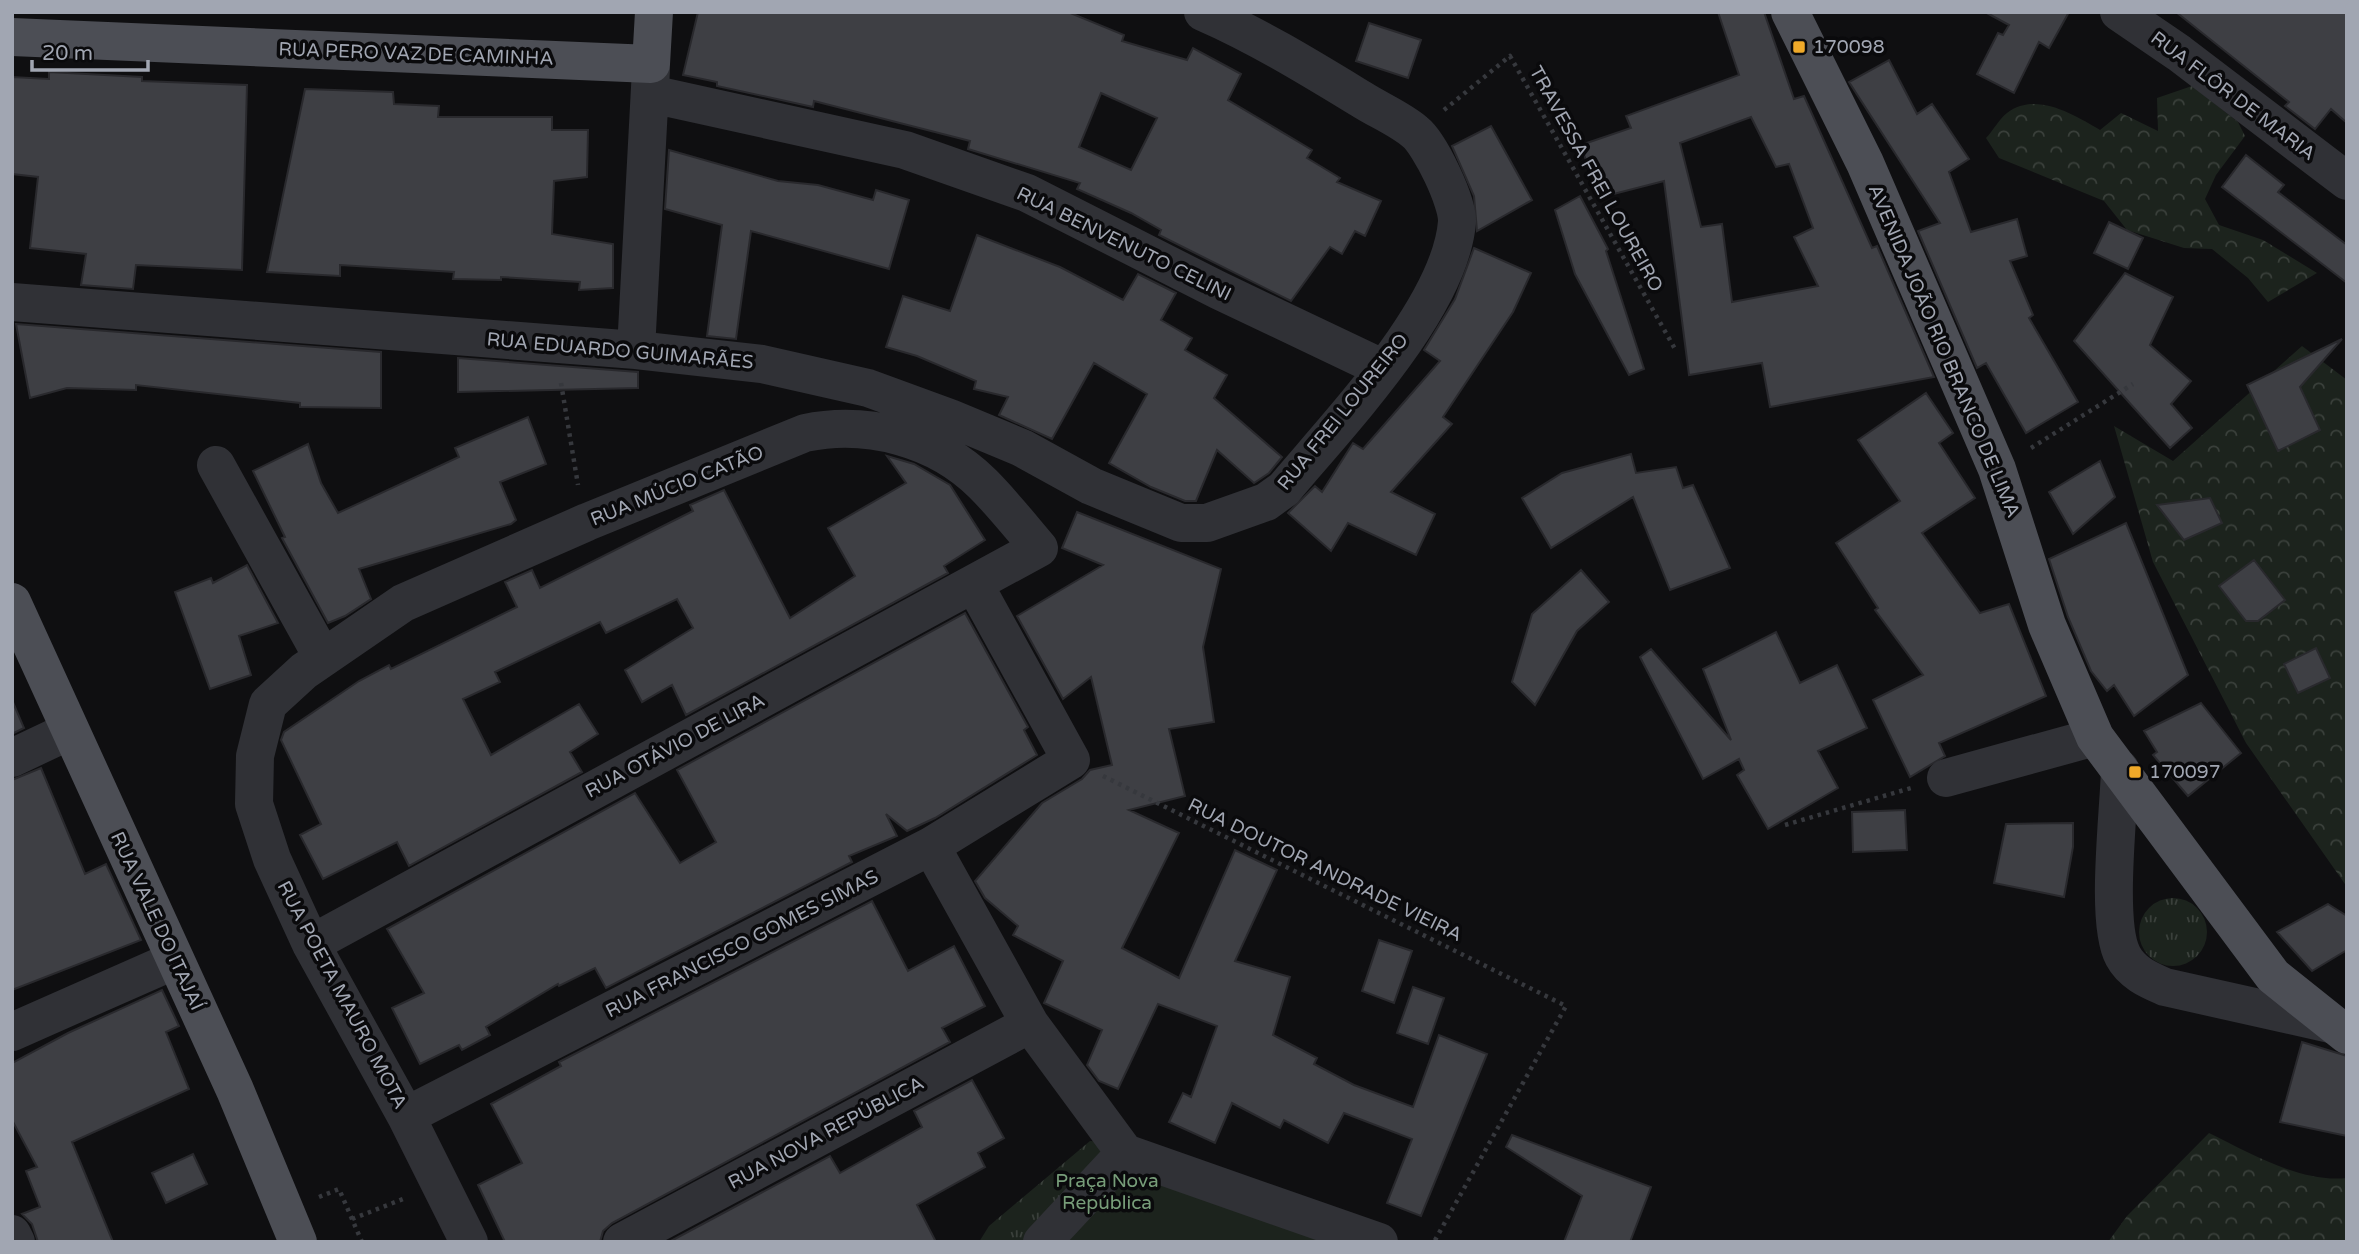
<svg xmlns="http://www.w3.org/2000/svg" width="2359" height="1254" font-family="'Varela Round',sans-serif">
<defs>
<pattern id="grass-tufts" width="24" height="20" patternUnits="userSpaceOnUse" patternTransform="scale(1.75)"><rect width="24" height="20" fill="#1c231d"/><path d="M3 7l-1-3M5 7V3M7 7l1-3M15 17l-1-3M17 17v-4M19 17l1-3" fill="none" stroke="#3a403b"/></pattern>
<pattern id="forest-crowns" width="20" height="18" patternUnits="userSpaceOnUse" patternTransform="scale(1.75)"><rect width="20" height="18" fill="#1c231d"/><path d="M2 6a3 3 0 1 1 6 0M12 15a3 3 0 1 1 6 0" fill="none" stroke="#3a403b"/></pattern>
</defs>
<rect width="100%" height="100%" fill="#0f0f11"/>
<path fill="url(#grass-tufts)" d="M2139 932a34 34 0 1 1 68 0a34 34 0 1 1-68 0Z
M 1090,1141 L 1133,1144 L 1358,1242 L 979,1242 L 989,1226 Z"/>
<path fill="url(#forest-crowns)" d="M 2192,86 L 2238,122 L 2245,136 L 2216,175 L 2205,199 L 2219,225 L 2263,240 L 2317,273 L 2268,302 L 2248,278 L 2212,249 L 2184,248 L 2127,230 L 2104,201 L 1999,158 L 1986,138 C 1993,131 1999,119 2007,113 C 2036,91 2074,115 2100,130 L 2121,113 L 2158,131 L 2157,98 Z
M 2302,346 L 2347,380 L 2347,887 L 2246,743 L 2153,562 L 2114,426 L 2173,461 Z
M 2209,1133 C 2250,1153 2300,1183 2347,1178 L 2347,1242 L 2108,1242 L 2127,1216 Z"/>
<path fill="#1c231d" d="M 1109,1134 L 1347,1242 L 1061,1242 Z"/>
<path fill="#3e3f44" stroke="#29292d" stroke-width="2" fill-rule="evenodd" d="M 698,12 L 1068,12 L 1124,35 L 1122,41 L 1187,60 L 1193,48 L 1241,74 L 1228,100 L 1312,150 L 1307,158 L 1340,178 L 1337,182 L 1381,201 L 1365,236 L 1355,231 L 1342,254 L 1330,247 L 1291,301 L 1159,235 L 1161,230 L 1131,213 L 1077,189 L 1080,183 L 968,149 L 970,141 L 814,101 L 813,107 L 717,86 L 717,82 L 683,75 ZM 1101,93 L 1157,118 L 1131,170 L 1079,147 Z
M 1718,12 L 1764,12 L 1794,99 L 1804,96 L 1872,248 L 1877,246 L 1934,377 L 1770,407 L 1762,363 L 1689,375 L 1664,181 L 1598,198 L 1581,145 L 1631,128 L 1626,116 L 1739,75 ZM 1751,117 L 1776,167 L 1789,164 L 1813,228 L 1794,237 L 1818,286 L 1732,302 L 1722,224 L 1701,227 L 1680,143 Z
M 1985,12 L 2069,12 L 2049,48 L 2039,42 L 2014,93 L 1977,74 L 1998,33 L 2003,35 L 2009,25 Z
M 2176,12 L 2347,12 L 2347,123 L 2331,109 L 2315,129 L 2285,106 L 2289,102 Z
M 1369,23 L 1421,40 L 1408,78 L 1356,61 Z
M 1889,60 L 1917,114 L 1932,104 L 1969,159 L 1949,172 L 1971,232 L 2017,219 L 2027,256 L 2010,261 L 2033,315 L 2029,318 L 2078,402 L 2026,433 L 1986,363 L 1977,368 L 1918,231 L 1940,223 L 1849,82 Z
M 49,72 L 142,77 L 142,81 L 247,85 L 242,270 L 136,265 L 133,289 L 81,285 L 86,254 L 30,248 L 38,177 L 12,174 L 12,77 L 49,79 Z
M 305,89 L 393,92 L 394,104 L 439,106 L 438,117 L 552,117 L 552,130 L 588,130 L 587,177 L 554,181 L 552,234 L 613,244 L 613,288 L 579,290 L 580,282 L 501,277 L 501,280 L 453,279 L 454,272 L 340,265 L 340,276 L 267,272 Z
M 1491,126 L 1532,200 L 1477,231 L 1474,196 L 1452,146 Z
M 669,150 L 778,181 L 818,185 L 873,200 L 876,190 L 909,200 L 889,269 L 751,231 L 736,339 L 707,336 L 722,225 L 665,209 Z
M 2246,155 L 2284,185 L 2278,192 L 2347,245 L 2347,283 L 2222,187 Z
M 1580,196 L 1608,249 L 1606,251 L 1644,369 L 1629,375 L 1575,274 L 1555,210 Z
M 2109,222 L 2143,238 L 2128,269 L 2094,253 Z
M 977,235 L 1060,267 L 1123,300 L 1138,274 L 1176,293 L 1161,320 L 1192,338 L 1185,350 L 1227,375 L 1214,398 L 1282,457 L 1269,473 L 1254,483 L 1217,450 L 1196,501 L 1185,501 L 1151,487 L 1109,463 L 1147,394 L 1094,363 L 1052,439 L 999,415 L 1008,397 L 974,389 L 976,381 L 917,356 L 886,347 L 903,296 L 950,311 Z
M 1474,248 L 1531,273 L 1513,312 L 1443,417 L 1452,424 L 1391,492 L 1435,514 L 1416,555 L 1348,523 L 1331,551 L 1288,513 L 1315,486 L 1322,492 L 1353,443 L 1363,449 L 1440,361 L 1424,350 L 1455,299 Z
M 2125,273 L 2173,297 L 2150,345 L 2191,381 L 2171,404 L 2192,428 L 2170,448 L 2074,341 Z
M 16,324 L 381,352 L 381,408 L 300,407 L 300,403 L 136,385 L 136,390 L 67,388 L 30,398 Z
M 2342,339 L 2300,387 L 2320,430 L 2278,451 L 2247,385 Z
M 458,358 L 638,372 L 638,388 L 458,392 Z
M 1926,393 L 1953,433 L 1939,443 L 1975,498 L 1922,533 L 1980,613 L 2009,604 L 2046,696 L 1939,743 L 1945,756 L 1910,777 L 1873,700 L 1923,675 L 1875,610 L 1878,608 L 1836,543 L 1900,501 L 1858,440 Z
M 528,417 L 546,464 L 500,482 L 516,520 L 511,524 L 359,569 L 371,599 L 345,616 L 328,623 L 282,538 L 285,537 L 253,471 L 308,444 L 321,483 L 338,513 L 459,457 L 455,448 Z
M 1631,454 L 1636,473 L 1676,467 L 1683,488 L 1693,485 L 1730,568 L 1670,590 L 1633,497 L 1551,548 L 1522,498 L 1562,473 Z
M 887,456 L 914,464 L 950,485 L 985,540 L 944,566 L 948,573 L 686,715 L 672,685 L 642,702 L 625,670 L 693,628 L 677,599 L 606,633 L 600,622 L 495,672 L 500,682 L 463,699 L 491,755 L 579,704 L 598,734 L 570,752 L 582,772 L 409,866 L 397,842 L 323,879 L 300,835 L 321,824 L 281,740 L 284,732 L 359,681 L 389,665 L 391,669 L 517,607 L 505,582 L 532,570 L 540,588 L 693,511 L 690,505 L 724,490 L 790,618 L 855,576 L 828,528 L 906,483 Z
M 2100,461 L 2115,497 L 2073,534 L 2049,492 Z
M 2210,498 L 2222,523 L 2184,540 L 2157,505 Z
M 1077,512 L 1221,569 L 1203,647 L 1214,722 L 1169,729 L 1185,796 L 1129,810 L 1179,833 L 1122,948 L 1179,978 L 1235,850 L 1277,870 L 1235,961 L 1290,977 L 1273,1035 L 1317,1058 L 1314,1064 L 1354,1085 L 1413,1107 L 1439,1035 L 1487,1054 L 1421,1216 L 1387,1203 L 1412,1139 L 1344,1113 L 1328,1143 L 1284,1120 L 1280,1128 L 1232,1103 L 1215,1143 L 1169,1122 L 1183,1093 L 1191,1097 L 1217,1026 L 1158,1004 L 1118,1089 L 1099,1081 L 1087,1065 L 1102,1030 L 1044,1003 L 1063,961 L 1013,935 L 1018,926 L 985,898 L 975,881 L 1042,803 L 1082,779 L 1090,770 L 1112,765 L 1091,677 L 1063,699 L 1017,616 L 1103,565 L 1062,548 Z
M 2126,523 L 2188,675 L 2134,716 L 2114,685 L 2107,691 L 2091,671 L 2068,617 L 2049,559 Z
M 2254,560 L 2285,600 L 2258,621 L 2246,621 L 2219,586 Z
M 247,565 L 278,623 L 239,636 L 251,675 L 210,689 L 175,592 L 211,578 L 213,583 Z
M 1581,570 L 1609,602 L 1577,631 L 1535,705 L 1512,682 L 1532,614 Z
M 965,613 L 1028,727 L 1024,730 L 1037,755 L 935,818 L 907,831 L 886,814 L 897,836 L 849,856 L 852,862 L 606,988 L 595,968 L 559,986 L 558,984 L 486,1027 L 490,1035 L 462,1050 L 459,1045 L 420,1064 L 392,1008 L 424,993 L 387,929 L 635,793 L 680,863 L 716,842 L 677,770 Z
M 1776,632 L 1800,683 L 1837,665 L 1867,728 L 1818,751 L 1838,788 L 1768,829 L 1737,775 L 1744,770 L 1739,759 L 1703,779 L 1640,657 L 1651,649 L 1731,740 L 1703,669 Z
M 2316,648 L 2330,678 L 2298,693 L 2284,664 Z
M 12,700 L 24,728 L 12,734 Z
M 2201,703 L 2241,753 L 2188,796 L 2153,755 L 2157,752 L 2144,731 Z
M 41,768 L 85,874 L 106,864 L 141,940 L 12,990 L 12,780 Z
M 1905,810 L 1907,850 L 1853,852 L 1852,812 Z
M 2073,823 L 2073,847 L 2064,897 L 1994,883 L 2006,824 Z
M 872,901 L 908,971 L 954,946 L 985,1006 L 942,1028 L 950,1042 L 612,1223 L 603,1231 L 600,1242 L 505,1242 L 478,1185 L 522,1163 L 491,1104 L 561,1066 L 559,1062 Z
M 2328,904 L 2347,916 L 2347,950 L 2312,971 L 2277,932 Z
M 1379,940 L 1412,951 L 1394,1003 L 1362,991 Z
M 1413,987 L 1444,998 L 1428,1044 L 1397,1033 Z
M 162,990 L 179,1026 L 166,1032 L 189,1089 L 72,1142 L 113,1242 L 38,1242 L 32,1224 L 22,1214 L 40,1207 L 26,1171 L 37,1167 L 12,1120 L 12,1063 L 68,1033 Z
M 2302,1042 L 2347,1056 L 2347,1136 L 2280,1122 Z
M 972,1080 L 1004,1138 L 978,1153 L 985,1167 L 917,1205 L 936,1242 L 669,1242 L 830,1156 L 840,1173 L 922,1127 L 914,1111 Z
M 1512,1135 L 1651,1187 L 1630,1242 L 1564,1242 L 1582,1196 L 1506,1147 Z
M 193,1154 L 207,1184 L 166,1203 L 152,1173 Z"/>
<g fill="none" stroke-linecap="round" stroke-linejoin="round">
<path stroke="#36383d" stroke-width="4.5" stroke-dasharray="3.5 5" stroke-linecap="butt" d="M 1444,110 L 1510,56 L 1675,349
M 561,383 L 578,485
M 2031,448 L 2133,384
M 1103,776 L 1566,1006 L 1434,1242
M 1785,825 L 1911,788
M 319,1197 L 339,1189 L 362,1242
M 352,1219 L 403,1199"/>
<path stroke="#303136" stroke-width="38" d="M 2119,12 L 2179,53 L 2347,181
M 651,94 L 905,150 L 1027,193 L 1218,290 L 1384,369
M 12,302 L 636,350 L 762,364 L 868,388 L 950,418 L 1022,448 L 1091,486 L 1181,523 L 1207,523 L 1266,502 L 1284,489 C 1339,423 1450,308 1457,222 C 1458,202 1430,144 1415,132 C 1400,119 1378,110 1361,99 C 1310,68 1258,36 1203,12
M 636,350 L 651,69
M 216,465 L 323,658
M 12,758 L 69,731
M 2120,769 C 2119,811 2105,923 2123,956 C 2132,973 2149,980 2165,987 L 2330,1024
M 1946,778 L 2095,737
M 931,846 L 1030,1024 L 1125,1153 L 1379,1242
M 311,944 L 1039,548 C 1021,527 1003,504 983,484 C 937,438 867,420 805,433 L 587,522 L 403,603 L 304,671 L 268,704 L 255,756 L 254,804 L 272,859 L 311,944 L 406,1116 L 469,1242
M 12,1032 L 175,960
M 406,1116 L 931,846 L 1071,760 L 974,584
M 12,1234 L 16,1242
M 622,1242 L 1030,1024
M 1042,1242 L 1125,1153"/>
<path stroke="#4c4e55" stroke-width="38" d="M 1790,12 L 1865,163 L 1997,469 L 2047,625 L 2095,737 L 2273,976 L 2347,1035
M 12,37 L 651,64 L 654,12
M 12,602 L 235,1090 L 298,1242"/>
</g>
<g fill="#efa929" stroke="#0a0a0c" stroke-width="2.5">
<rect x="1792" y="40" width="14" height="14" rx="3.5"/>
<rect x="2128" y="765" width="14" height="14" rx="3.5"/>
</g>
<g text-anchor="middle" dominant-baseline="central" stroke-width="7" stroke-linejoin="round" paint-order="stroke">
<g font-size="19" fill="#a1a6b2" stroke="#0a0a0c" text-anchor="start">
<text x="1813" y="47">170098</text>
<text x="2149" y="772">170097</text>
</g>
<g font-size="19" fill="#a1a6b2" stroke="#0a0a0c">
<text transform="translate(416 54) rotate(2)">RUA PERO VAZ DE CAMINHA</text>
<text transform="translate(2233 96) rotate(37)">RUA FLÔR DE MARIA</text>
<text transform="translate(1596 179) rotate(61)">TRAVESSA FREI LOUREIRO</text>
<text transform="translate(1124 244) rotate(26)">RUA BENVENUTO CELINI</text>
<text transform="translate(620 351) rotate(5)">RUA EDUARDO GUIMARÃES</text>
<text transform="translate(1944 351) rotate(67)">AVENIDA JOÃO RIO BRANCO DE LIMA</text>
<text transform="translate(1343 412) rotate(-51)">RUA FREI LOUREIRO</text>
<text transform="translate(677 486) rotate(-22)">RUA MÚCIO CATÃO</text>
<text transform="translate(675 746) rotate(-28)">RUA OTÁVIO DE LIRA</text>
<text transform="translate(1325 870) rotate(26)">RUA DOUTOR ANDRADE VIEIRA</text>
<text transform="translate(157 921) rotate(65)">RUA VALE DO ITAJAÍ</text>
<text transform="translate(742 944) rotate(-27)">RUA FRANCISCO GOMES SIMAS</text>
<text transform="translate(342 995) rotate(62)">RUA POETA MAURO MOTA</text>
<text transform="translate(826 1133) rotate(-28)">RUA NOVA REPÚBLICA</text>
</g>
<g font-size="19" fill="#779d79" stroke="#0a0a0c">
<text x="1107" y="1181">Praça Nova<tspan x="1107" dy="22">República</tspan></text>
</g>
</g>
<rect width="2359" height="1254" fill="none" stroke="#a1a6b2" stroke-width="28"/>
<path d="M32 60v10h116v-10" fill="none" stroke="#a1a6b2" stroke-width="3.5"/>
<text x="42" y="60" font-size="21" fill="#a1a6b2" stroke="#0a0a0c" stroke-width="5" paint-order="stroke">20 m</text>
</svg>
